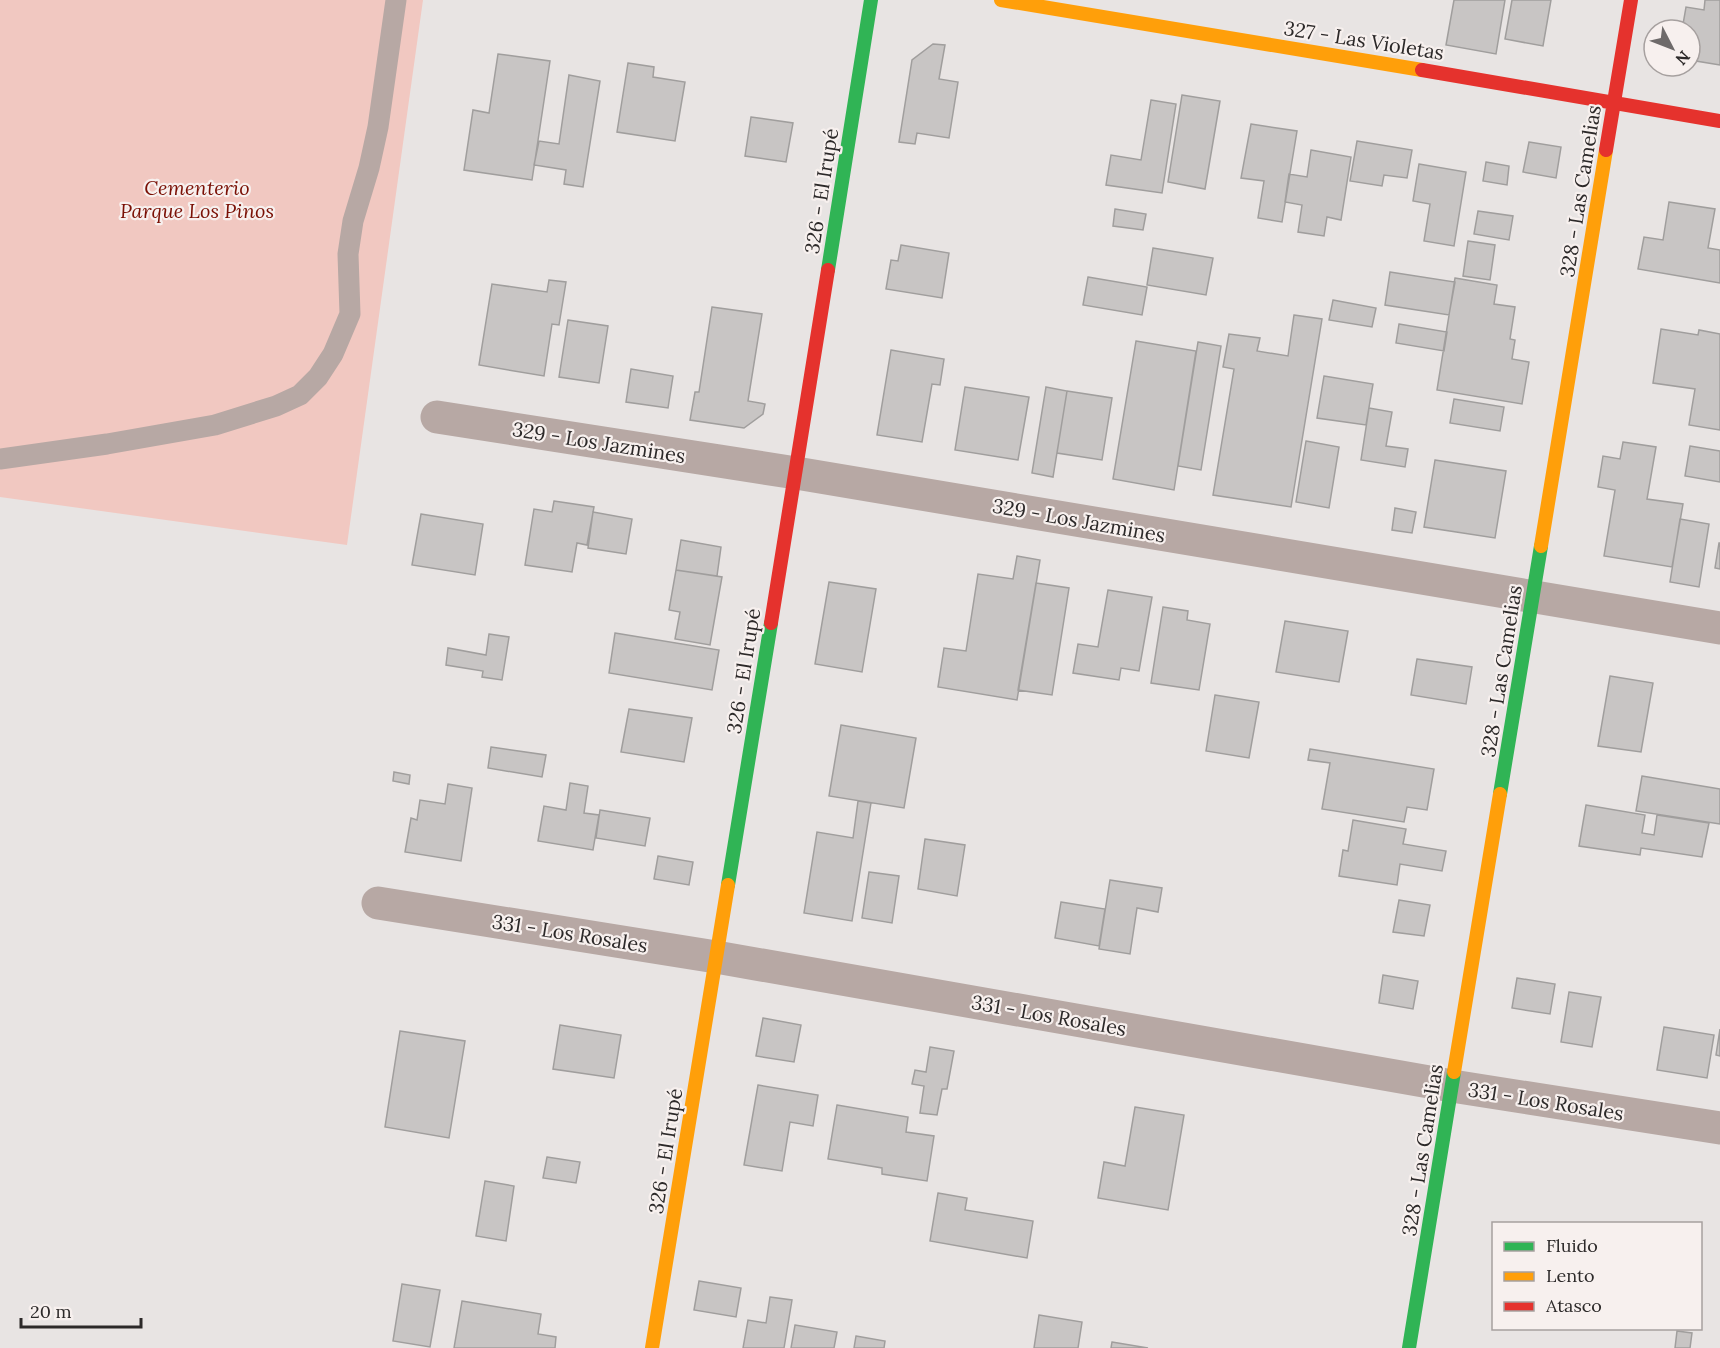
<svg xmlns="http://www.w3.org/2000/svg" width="1720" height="1348" font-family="Lora,serif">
<rect width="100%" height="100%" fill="#e8e4e3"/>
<path fill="#f1c8c1" d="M 0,0 L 423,0 L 347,545 L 0,497 Z"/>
<path fill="#c8c5c4" stroke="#a09e9d" stroke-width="1.5" d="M 1454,0 L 1505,0 L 1496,54 L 1446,45 Z
M 1512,0 L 1551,0 L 1543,46 L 1505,39 Z
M 1705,0 L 1720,0 L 1720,65 L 1690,60 L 1690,30 L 1682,30 L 1686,7 L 1704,10 Z
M 933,44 L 945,45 L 939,79 L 958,82 L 949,138 L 917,133 L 915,144 L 899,142 L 912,60 Z
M 498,54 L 550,61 L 532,180 L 464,170 L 473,110 L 489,113 Z
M 628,63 L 654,67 L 653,77 L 685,82 L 675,141 L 617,132 Z
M 569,75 L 600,81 L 583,187 L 564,184 L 566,170 L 534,165 L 539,141 L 559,144 Z
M 1182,95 L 1220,101 L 1205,189 L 1168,182 Z
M 1151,100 L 1176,104 L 1162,193 L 1106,185 L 1111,155 L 1141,160 Z
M 751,117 L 793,123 L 786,162 L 745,156 Z
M 1251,124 L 1297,131 L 1282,222 L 1258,218 L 1264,181 L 1241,178 Z
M 1357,141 L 1412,150 L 1407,178 L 1384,175 L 1382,186 L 1350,181 Z
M 1529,142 L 1561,147 L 1556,178 L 1523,172 Z
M 1311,150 L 1351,157 L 1341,220 L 1327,217 L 1324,236 L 1298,232 L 1302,205 L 1285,202 L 1289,174 L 1307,177 Z
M 1486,162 L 1509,166 L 1507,185 L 1483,181 Z
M 1419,164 L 1466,172 L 1454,246 L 1424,241 L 1430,204 L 1413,201 Z
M 1669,202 L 1715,209 L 1708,248 L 1720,250 L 1720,283 L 1638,269 L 1644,237 L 1663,240 Z
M 1115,209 L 1146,214 L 1143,230 L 1113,226 Z
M 1478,211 L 1513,216 L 1509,240 L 1474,234 Z
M 1468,241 L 1495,245 L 1490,280 L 1463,276 Z
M 901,245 L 949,253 L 942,298 L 886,289 L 891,260 L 898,261 Z
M 1153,248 L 1213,258 L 1206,295 L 1147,285 Z
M 1390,272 L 1455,282 L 1449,315 L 1385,305 Z
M 1088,277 L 1147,287 L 1142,315 L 1083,305 Z
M 1455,278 L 1497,285 L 1494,304 L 1515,307 L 1510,339 L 1515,340 L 1512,359 L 1529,362 L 1522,404 L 1437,390 Z
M 549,280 L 566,282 L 559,325 L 552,324 L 544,376 L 479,365 L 492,284 L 547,292 Z
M 1333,300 L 1376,308 L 1372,327 L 1329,320 Z
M 712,307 L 762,314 L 748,401 L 765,404 L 763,414 L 744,428 L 690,420 L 695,392 L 699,392 Z
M 1294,315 L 1322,319 L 1291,507 L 1213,495 L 1234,369 L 1223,367 L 1229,334 L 1260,338 L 1257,351 L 1288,356 Z
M 568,320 L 608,326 L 599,383 L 559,377 Z
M 1399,324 L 1447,332 L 1444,351 L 1396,343 Z
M 1661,329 L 1698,335 L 1699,330 L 1720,334 L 1720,430 L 1689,425 L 1695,389 L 1653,383 Z
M 1136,341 L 1196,351 L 1174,490 L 1113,479 Z
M 1198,342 L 1221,346 L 1201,470 L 1178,466 Z
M 891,350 L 944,359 L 940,385 L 932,384 L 922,442 L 877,435 Z
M 631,369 L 673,376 L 668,408 L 626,402 Z
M 1324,376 L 1373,384 L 1366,425 L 1317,418 Z
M 965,387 L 1029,397 L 1018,460 L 955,450 Z
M 1046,387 L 1067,391 L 1053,477 L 1032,473 Z
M 1067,391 L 1112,398 L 1102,460 L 1057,453 Z
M 1454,399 L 1504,407 L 1500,431 L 1450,423 Z
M 1369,408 L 1392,412 L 1386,446 L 1408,449 L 1405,467 L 1361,460 Z
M 1306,441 L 1339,447 L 1329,508 L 1296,502 Z
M 1623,442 L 1656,447 L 1647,499 L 1683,504 L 1672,567 L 1604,556 L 1615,490 L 1598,487 L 1603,456 L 1620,459 Z
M 1690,446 L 1720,451 L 1720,482 L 1685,476 Z
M 1435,460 L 1506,471 L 1495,538 L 1424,527 Z
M 554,501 L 594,507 L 587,545 L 577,543 L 572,572 L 525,565 L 534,509 L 552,512 Z
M 1395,508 L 1416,512 L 1412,533 L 1392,530 Z
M 593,512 L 632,519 L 626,554 L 588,548 Z
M 421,514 L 483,524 L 475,575 L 412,565 Z
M 1680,519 L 1709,524 L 1699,587 L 1670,582 Z
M 681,540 L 721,547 L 717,576 L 676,570 Z
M 1719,543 L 1720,543 L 1720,569 L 1715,568 Z
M 1017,556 L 1040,560 L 1017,700 L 938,687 L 944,648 L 966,651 L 978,574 L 1013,579 Z
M 676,570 L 722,577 L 710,645 L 675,639 L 680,612 L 669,610 Z
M 829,582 L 876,589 L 862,672 L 815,664 Z
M 1036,583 L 1069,588 L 1052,695 L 1018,690 Z
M 1108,590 L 1152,597 L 1139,671 L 1121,668 L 1119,680 L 1073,673 L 1078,644 L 1098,647 Z
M 1163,607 L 1188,611 L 1187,620 L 1210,624 L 1199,690 L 1151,683 Z
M 1285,621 L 1348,631 L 1339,682 L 1276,672 Z
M 615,633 L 719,650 L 712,690 L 609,673 Z
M 489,634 L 509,637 L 502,680 L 482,677 L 483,671 L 446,665 L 448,648 L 486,655 Z
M 1417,659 L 1472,667 L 1466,704 L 1411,695 Z
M 1610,676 L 1653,683 L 1641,752 L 1598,746 Z
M 1215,695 L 1259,702 L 1249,758 L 1206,751 Z
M 629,709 L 692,718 L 684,762 L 621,752 Z
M 841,725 L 916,738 L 904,808 L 829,796 Z
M 491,747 L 546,755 L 542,777 L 488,768 Z
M 1310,749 L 1434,769 L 1427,810 L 1407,807 L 1404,822 L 1322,809 L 1330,763 L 1308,760 Z
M 394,772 L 410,775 L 409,784 L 393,781 Z
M 1642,776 L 1720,789 L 1720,824 L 1636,811 Z
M 570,783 L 588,786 L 584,813 L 599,815 L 593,850 L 538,841 L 544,806 L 566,810 Z
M 448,784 L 472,788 L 461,861 L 405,852 L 411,818 L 417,820 L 420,800 L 445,804 Z
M 858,801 L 871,803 L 852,921 L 804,913 L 817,832 L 853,838 Z
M 1586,805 L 1645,815 L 1642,833 L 1654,835 L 1657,815 L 1709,823 L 1702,857 L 1641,848 L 1640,855 L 1579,846 Z
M 600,810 L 650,818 L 645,846 L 596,838 Z
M 1353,820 L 1406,829 L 1403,844 L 1446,851 L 1442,871 L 1400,864 L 1397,885 L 1339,876 L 1343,850 L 1348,851 Z
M 925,839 L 965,845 L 957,896 L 918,889 Z
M 658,856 L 693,862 L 689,885 L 654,879 Z
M 869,872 L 899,876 L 892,923 L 862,918 Z
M 1110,880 L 1162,888 L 1158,912 L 1137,908 L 1130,954 L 1099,949 Z
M 1399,900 L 1430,905 L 1424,936 L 1393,932 Z
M 1061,902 L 1105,909 L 1099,946 L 1055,938 Z
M 1383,975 L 1418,981 L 1413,1009 L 1379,1003 Z
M 1517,978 L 1555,984 L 1550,1014 L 1512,1008 Z
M 1569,992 L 1601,997 L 1592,1047 L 1561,1042 Z
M 763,1018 L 801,1025 L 794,1062 L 756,1056 Z
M 560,1025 L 621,1035 L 614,1078 L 553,1069 Z
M 1664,1027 L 1714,1035 L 1707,1078 L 1657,1070 Z
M 1720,1029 L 1720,1056 L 1716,1055 Z
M 400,1031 L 465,1041 L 449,1138 L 385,1127 Z
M 930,1047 L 954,1051 L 947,1089 L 942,1089 L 937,1115 L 920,1113 L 924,1086 L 912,1084 L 915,1070 L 926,1072 Z
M 758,1085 L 818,1095 L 813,1126 L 790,1122 L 782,1171 L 744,1165 Z
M 837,1105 L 908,1117 L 906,1132 L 934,1136 L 927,1181 L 882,1174 L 882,1168 L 828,1159 Z
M 1135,1107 L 1184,1115 L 1168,1210 L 1098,1198 L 1104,1162 L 1125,1166 Z
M 547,1157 L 580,1162 L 576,1183 L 543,1178 Z
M 485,1181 L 514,1186 L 506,1241 L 476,1236 Z
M 938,1193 L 967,1198 L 965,1210 L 1033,1221 L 1027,1258 L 930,1241 Z
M 699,1281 L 741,1288 L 736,1317 L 694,1310 Z
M 402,1284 L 440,1290 L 430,1347 L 393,1341 Z
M 770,1297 L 792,1300 L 784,1348 L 743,1348 L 748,1320 L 766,1323 Z
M 462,1301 L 541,1314 L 538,1334 L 556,1337 L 555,1348 L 454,1348 Z
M 1039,1315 L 1082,1322 L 1078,1348 L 1034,1348 Z
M 795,1325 L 837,1332 L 834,1348 L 791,1348 Z
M 1677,1331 L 1692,1333 L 1690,1348 L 1675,1348 Z
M 856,1336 L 885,1341 L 884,1348 L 854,1348 Z
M 1112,1342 L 1148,1348 L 1111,1348 Z"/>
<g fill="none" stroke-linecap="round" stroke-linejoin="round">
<path stroke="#b7a8a4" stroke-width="21" d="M 0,459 L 107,444 L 215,425 L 276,406 L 300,395 L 318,377 L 333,354 L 350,314 L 348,254 L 353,221 L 369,168 L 378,127 L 396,0"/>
<path stroke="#b7a8a4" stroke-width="33" d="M 437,417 L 796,473 L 1720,628
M 378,903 L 716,957 L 1452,1086 L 1720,1128"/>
<path stroke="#30b455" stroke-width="14" d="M 828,270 L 871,0
M 1500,794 L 1541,546
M 728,885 L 771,623
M 1409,1348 L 1454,1072"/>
<path stroke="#ff9f0a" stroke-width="14" d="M 1001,0 L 1422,70
M 1541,546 L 1606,150
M 1454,1072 L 1500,794
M 652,1348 L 728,885"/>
<path stroke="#e5322d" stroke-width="14" d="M 1422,70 L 1720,121
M 1606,150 L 1631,0
M 771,623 L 828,270"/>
</g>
<g text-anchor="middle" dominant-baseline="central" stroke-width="4.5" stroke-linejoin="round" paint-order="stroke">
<g font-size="20" fill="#2c2929" stroke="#f7f0ee">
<text transform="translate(1364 40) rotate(9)">327 - Las Violetas</text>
<text transform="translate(821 191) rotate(-81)">326 - El Irupé</text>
<text transform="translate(1580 191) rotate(-81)">328 - Las Camelias</text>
<text transform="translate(599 442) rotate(9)">329 - Los Jazmines</text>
<text transform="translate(1079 520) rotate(10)">329 - Los Jazmines</text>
<text transform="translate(743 671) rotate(-81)">326 - El Irupé</text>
<text transform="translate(1501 671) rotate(-81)">328 - Las Camelias</text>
<text transform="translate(570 933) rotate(9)">331 - Los Rosales</text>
<text transform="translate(1049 1015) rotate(10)">331 - Los Rosales</text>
<text transform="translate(1546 1101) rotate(9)">331 - Los Rosales</text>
<text transform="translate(1422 1150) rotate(-81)">328 - Las Camelias</text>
<text transform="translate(665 1151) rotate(-81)">326 - El Irupé</text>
</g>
<g font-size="20" font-style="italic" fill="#7a1005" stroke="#f7f0ee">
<text x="197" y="187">Cementerio<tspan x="197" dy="23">Parque Los Pinos</tspan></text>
</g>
</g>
<rect x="1492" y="1222" width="210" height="108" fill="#f7f0ee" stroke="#a6a09f" stroke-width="1.5"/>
<rect x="1504" y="1242" width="30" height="9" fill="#30b455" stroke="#a6a09f" stroke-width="1.5"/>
<text x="1546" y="1252" font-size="18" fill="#2c2929">Fluido</text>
<rect x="1504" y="1272" width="30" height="9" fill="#ff9f0a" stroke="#a6a09f" stroke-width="1.5"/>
<text x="1546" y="1282" font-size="18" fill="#2c2929">Lento</text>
<rect x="1504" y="1302" width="30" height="9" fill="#e5322d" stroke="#a6a09f" stroke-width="1.5"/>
<text x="1546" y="1312" font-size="18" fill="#2c2929">Atasco</text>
<g transform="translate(1672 48) rotate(132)"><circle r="28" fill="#f7f0ee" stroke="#a6a09f" stroke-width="1.5"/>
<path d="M0-4.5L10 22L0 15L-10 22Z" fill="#6e6a6a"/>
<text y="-9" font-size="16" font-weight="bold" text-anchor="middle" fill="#2c2929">N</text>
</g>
<path d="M21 1318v9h120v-9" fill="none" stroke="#2c2929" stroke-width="3"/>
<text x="30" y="1318" font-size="18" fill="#2c2929" stroke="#f7f0ee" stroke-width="4.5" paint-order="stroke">20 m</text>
</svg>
